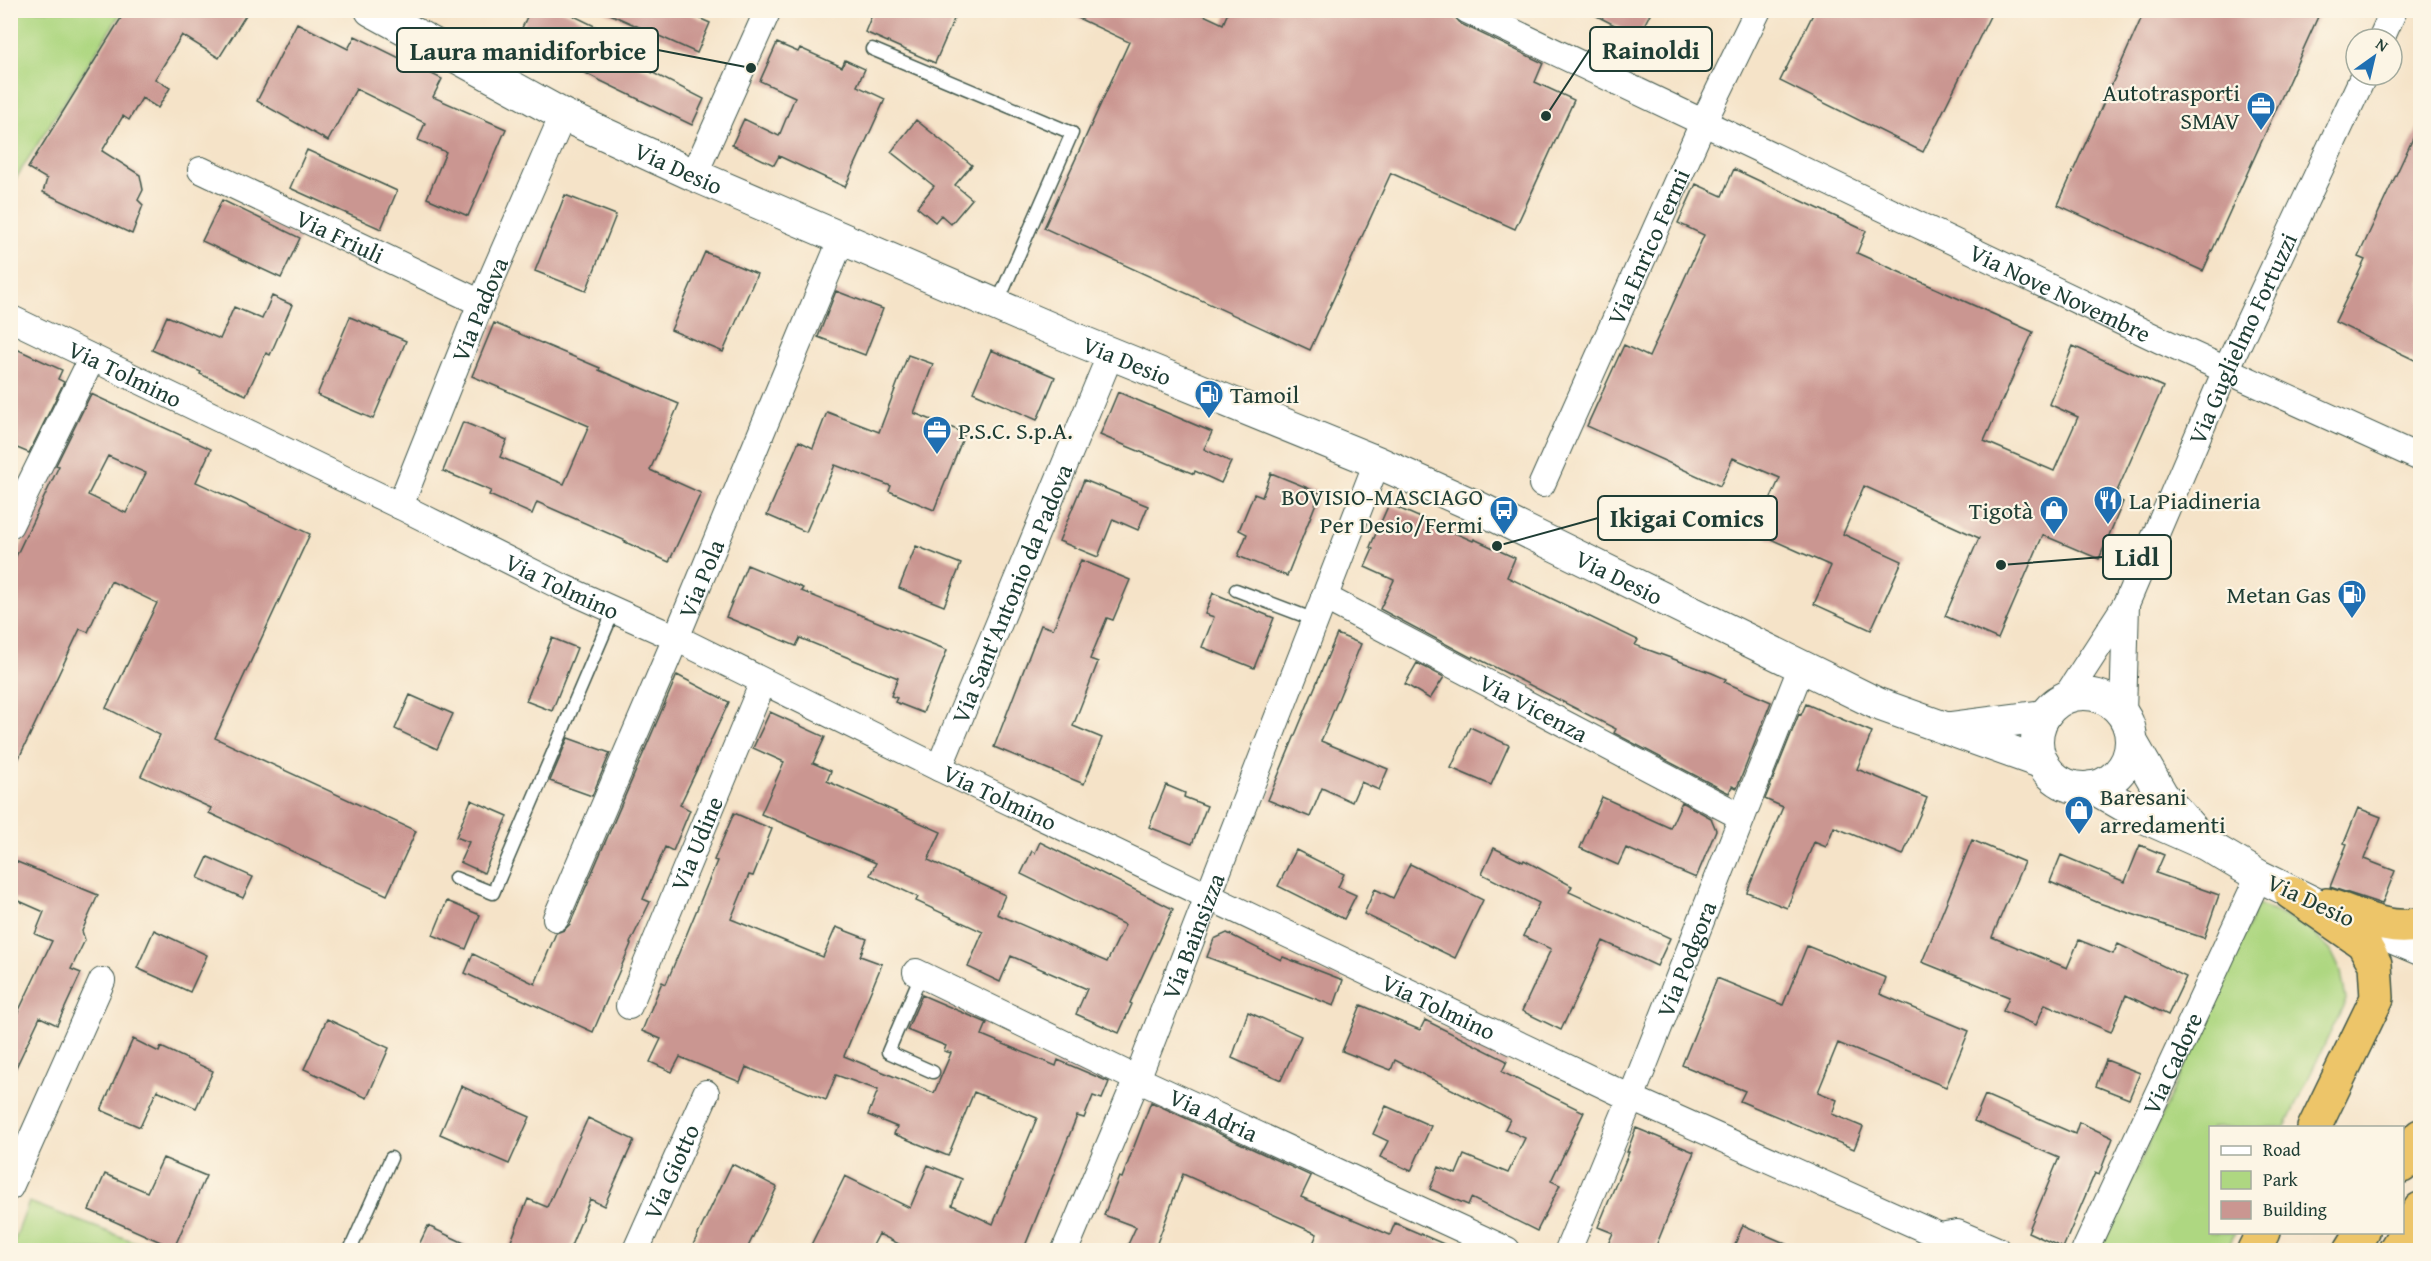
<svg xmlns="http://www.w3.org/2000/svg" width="2431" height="1261" font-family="'Gentium Book Plus',serif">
<rect width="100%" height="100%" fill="#fcf5e5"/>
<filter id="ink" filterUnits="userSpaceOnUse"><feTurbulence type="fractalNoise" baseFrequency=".0167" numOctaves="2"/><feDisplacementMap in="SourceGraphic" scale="12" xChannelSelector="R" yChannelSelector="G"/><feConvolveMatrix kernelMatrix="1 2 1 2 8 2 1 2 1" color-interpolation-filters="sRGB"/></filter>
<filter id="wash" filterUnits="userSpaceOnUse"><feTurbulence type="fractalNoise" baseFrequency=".008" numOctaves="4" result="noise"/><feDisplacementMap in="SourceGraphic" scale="24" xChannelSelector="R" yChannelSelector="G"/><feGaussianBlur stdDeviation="1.35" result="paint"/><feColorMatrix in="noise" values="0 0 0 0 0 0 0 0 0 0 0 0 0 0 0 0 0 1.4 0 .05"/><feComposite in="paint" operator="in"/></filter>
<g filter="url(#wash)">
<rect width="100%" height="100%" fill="#f5e3c8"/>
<path fill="#aed781" stroke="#668a5a" stroke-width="1.5" d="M 11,10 L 122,11 L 11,186 L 10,11 Z
M 2258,904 L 2307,927 L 2331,951 L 2341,972 L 2346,1000 L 2285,1127 L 2210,1128 L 2210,1232 L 2235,1233 L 2227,1250 L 2100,1250 Z
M 29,1202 L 156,1250 L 11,1250 Z"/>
<g id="blocks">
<path fill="#ca9691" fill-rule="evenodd" d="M 126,10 L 249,10 L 219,58 L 182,35 L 155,79 L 170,88 L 158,108 L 142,98 L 129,120 L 123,116 L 102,151 L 140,175 L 143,190 L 138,200 L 143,205 L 132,234 L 43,192 L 47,179 L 28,168 Z
M 530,10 L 562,10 L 611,34 L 604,48 L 704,99 L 692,125 L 601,81 L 557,58 L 558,56 L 518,37 Z
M 601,10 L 683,11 L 710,23 L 697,53 Z
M 874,10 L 958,10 L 935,63 L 865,32 Z
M 1061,10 L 1193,10 L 1223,24 L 1229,10 L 1442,10 L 1454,16 L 1461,24 L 1543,63 L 1535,82 L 1574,100 L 1515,229 L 1391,173 L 1310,350 L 1044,228 L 1129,42 Z
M 1585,10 L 1652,10 L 1638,37 Z
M 1815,10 L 1993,10 L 1923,152 L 1780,81 Z
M 2145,10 L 2321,10 L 2203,271 L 2058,205 Z
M 297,23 L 348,49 L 355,36 L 442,79 L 433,97 L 506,129 L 468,216 L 427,198 L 446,152 L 418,140 L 425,123 L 356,89 L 328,141 L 257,101 Z
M 777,43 L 798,52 L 800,48 L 842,67 L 845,60 L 865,69 L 857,86 L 885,99 L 845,187 L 779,156 L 774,165 L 732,145 L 744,119 L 779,136 L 795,97 L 760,81 Z
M 916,120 L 972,165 L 955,185 L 972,199 L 951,224 L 941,215 L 935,222 L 917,207 L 934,186 L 891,152 Z
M 2421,121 L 2421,363 L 2335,322 L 2365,260 L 2358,257 Z
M 307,150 L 397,191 L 381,229 L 290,188 Z
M 1734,169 L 1866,231 L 1857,253 L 2033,332 L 1984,441 L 2054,471 L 2078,417 L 2049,404 L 2073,346 L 2163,387 L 2114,498 L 2123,502 L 2099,559 L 2043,535 L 1998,639 L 1945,616 L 1979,538 L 1864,486 L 1843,534 L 1902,561 L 1871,630 L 1814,604 L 1831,566 L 1755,532 L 1780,478 L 1733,458 L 1720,486 L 1587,426 L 1624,345 L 1649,357 L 1704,235 L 1678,223 L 1696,184 L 1722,196 Z
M 565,195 L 616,215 L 586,291 L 535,271 Z
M 222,200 L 300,238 L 281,278 L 202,241 Z
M 705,252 L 757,274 L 723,352 L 671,330 Z
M 836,291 L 883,309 L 865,355 L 818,337 Z
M 272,296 L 292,305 L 270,355 L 266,353 L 246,395 L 200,374 L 201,372 L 152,350 L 167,316 L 220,339 L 234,307 L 262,319 Z
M 350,317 L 406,341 L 373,419 L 317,395 Z
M 494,323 L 600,368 L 599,370 L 679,404 L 650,470 L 701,493 L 669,562 L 625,542 L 626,541 L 537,502 L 532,514 L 489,495 L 491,491 L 443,471 L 463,422 L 507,440 L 500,457 L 564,484 L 589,426 L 472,376 Z
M 10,346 L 62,370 L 58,379 L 64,382 L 29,453 L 10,445 Z
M 991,350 L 1055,377 L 1037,420 L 973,392 Z
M 908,355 L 933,364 L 914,413 L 965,433 L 934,510 L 889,491 L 891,486 L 835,465 L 806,532 L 767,515 L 799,441 L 813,448 L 827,412 L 879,432 Z
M 1118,392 L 1212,432 L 1204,449 L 1231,462 L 1221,483 L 1195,471 L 1194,474 L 1100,435 Z
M 91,394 L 211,449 L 196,482 L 310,534 L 215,738 L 416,831 L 387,895 L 209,813 L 211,808 L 141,776 L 160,735 L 106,708 L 157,603 L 111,581 L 88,632 L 80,629 L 10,777 L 10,569 L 59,466 L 56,465 ZM 108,456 L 146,473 L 126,513 L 88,495 Z
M 1271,473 L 1320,493 L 1287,576 L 1238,556 L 1247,534 L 1239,530 L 1254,494 L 1262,497 Z
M 1084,480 L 1148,506 L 1138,530 L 1113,519 L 1098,557 L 1059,541 Z
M 1389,504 L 1473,541 L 1474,539 L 1515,558 L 1507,577 L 1638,640 L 1635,645 L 1712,673 L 1726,679 L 1724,682 L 1771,702 L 1737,788 L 1732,786 L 1729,793 L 1725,791 L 1614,733 L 1616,729 L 1473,656 L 1472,658 L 1380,609 L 1394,580 L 1365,567 L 1373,549 L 1370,547 Z
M 916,546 L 961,564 L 944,606 L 899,588 Z
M 1081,560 L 1130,580 L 1113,620 L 1107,618 L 1090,659 L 1098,662 L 1073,726 L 1102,738 L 1084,784 L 994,747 L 1041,625 L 1053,629 Z
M 747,565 L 803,588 L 801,591 L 947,650 L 923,713 L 895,702 L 897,698 L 891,696 L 898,678 L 800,638 L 796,646 L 726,617 Z
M 1213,593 L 1274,618 L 1254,668 L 1202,647 L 1214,617 L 1205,614 Z
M 1337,634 L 1361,644 L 1321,741 L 1388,769 L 1379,790 L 1361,782 L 1352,802 L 1322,788 L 1310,817 L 1268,800 Z
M 552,638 L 577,648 L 552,711 L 526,701 Z
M 1417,663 L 1444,677 L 1430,699 L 1405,684 Z
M 677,675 L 729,702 L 680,805 L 690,810 L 673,851 L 665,847 L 643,899 L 650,902 L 630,943 L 631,944 L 593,1032 L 465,973 L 473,954 L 535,984 L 556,933 L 564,930 L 570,924 Z
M 410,695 L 453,714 L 437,749 L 395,729 Z
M 1806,704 L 1872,732 L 1857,769 L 1927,798 L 1903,855 L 1834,827 L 1826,847 L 1814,842 L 1787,908 L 1747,892 L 1783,807 L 1765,799 L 1799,714 L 1801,715 Z
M 770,712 L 825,737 L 813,763 L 831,771 L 827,781 L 941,832 L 928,860 L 1005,895 L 997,914 L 1107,962 L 1125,925 L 1021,874 L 1032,851 L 1035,853 L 1040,842 L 1173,909 L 1130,1003 L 1132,1004 L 1119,1033 L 1076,1014 L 1087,989 L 1011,956 L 1000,982 L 968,967 L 983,932 L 916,901 L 918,897 L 870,875 L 876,863 L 761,814 L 784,762 L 753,748 Z
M 1470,727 L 1509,745 L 1491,785 L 1451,768 Z
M 568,738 L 610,753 L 592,796 L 550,781 Z
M 1166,785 L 1185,793 L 1184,797 L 1207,806 L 1192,844 L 1149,827 Z
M 1602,797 L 1670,828 L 1682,802 L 1711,818 L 1716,830 L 1696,878 L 1626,848 L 1618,865 L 1580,848 Z
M 471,800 L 508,816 L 484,873 L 460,862 L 469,842 L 456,837 Z
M 2358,808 L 2381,817 L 2364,859 L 2395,871 L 2382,904 L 2330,887 L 2347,844 L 2344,843 Z
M 734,813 L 772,829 L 753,876 L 749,875 L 731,919 L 823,957 L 836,927 L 867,939 L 860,956 L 882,964 L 844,1056 L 934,1093 L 951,1053 L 944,1051 L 946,1046 L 907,1030 L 922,995 L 987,1023 L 982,1035 L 1056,1066 L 1058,1060 L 1109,1082 L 1102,1099 L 1093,1096 L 1084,1118 L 1077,1116 L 1023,1251 L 913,1251 L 879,1234 L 870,1251 L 808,1251 L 845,1176 L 910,1208 L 928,1165 L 962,1179 L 952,1205 L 993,1224 L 1037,1118 L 974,1092 L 948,1156 L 894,1134 L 897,1127 L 868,1115 L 878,1090 L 836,1075 L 826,1100 L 746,1067 L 740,1082 L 680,1057 L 672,1072 L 650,1062 L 661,1039 L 642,1031 L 662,982 L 666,984 L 717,861 L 714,860 Z
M 1972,840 L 2024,862 L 1992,937 L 2067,968 L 2079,940 L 2113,954 L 2118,944 L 2186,977 L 2168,1015 L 2126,995 L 2111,1032 L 2045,1004 L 2036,1025 L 2003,1011 L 2009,997 L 1922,962 Z
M 2140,845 L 2164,855 L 2156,873 L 2219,895 L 2204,938 L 2099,903 L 2050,882 L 2061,855 L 2125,882 Z
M 1494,848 L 1523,862 L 1524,860 L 1572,886 L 1569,892 L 1670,938 L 1657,966 L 1603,941 L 1561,1030 L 1522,1011 L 1551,949 L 1523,936 L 1539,903 L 1482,874 Z
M 1296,850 L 1344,874 L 1338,887 L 1356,895 L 1344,919 L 1278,886 Z
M 208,857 L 253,877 L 243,898 L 198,878 Z
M 10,859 L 98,895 L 82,931 L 85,940 L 71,969 L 81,973 L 57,1025 L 40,1017 L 10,1080 L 10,1029 L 52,941 L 35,934 L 44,912 L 10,897 Z
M 1410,864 L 1483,900 L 1455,958 L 1364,914 L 1375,889 L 1393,898 Z
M 447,901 L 480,915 L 466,949 L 433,935 Z
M 154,930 L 207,955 L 190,992 L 137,968 Z
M 1227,933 L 1281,960 L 1283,957 L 1343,980 L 1334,1006 L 1207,957 L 1214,939 Z
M 1807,946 L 1886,978 L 1880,994 L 1969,1031 L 1946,1087 L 1838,1043 L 1818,1092 L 1837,1100 L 1832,1114 L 1863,1127 L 1854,1149 L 1740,1101 L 1745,1091 L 1682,1065 L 1717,978 L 1783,1005 Z
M 1361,1005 L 1420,1030 L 1425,1020 L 1507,1061 L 1502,1072 L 1584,1112 L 1551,1181 L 1560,1185 L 1537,1231 L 1471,1198 L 1468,1205 L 1430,1189 L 1439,1167 L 1456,1174 L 1464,1155 L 1508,1173 L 1525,1138 L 1505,1129 L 1510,1119 L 1395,1060 L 1391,1070 L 1342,1051 Z
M 1248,1012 L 1301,1036 L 1281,1080 L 1232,1058 Z
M 327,1019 L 389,1048 L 367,1098 L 304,1069 Z
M 133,1039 L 159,1052 L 161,1047 L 213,1071 L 196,1108 L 157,1090 L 140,1127 L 101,1110 Z
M 2106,1060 L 2140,1073 L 2129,1099 L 2096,1086 Z
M 461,1086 L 530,1117 L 509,1164 L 440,1134 Z
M 1985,1095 L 2075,1134 L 2079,1122 L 2113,1138 L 2099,1175 L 2095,1173 L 2063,1248 L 2028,1232 L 2059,1158 L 1974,1121 Z
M 1151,1102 L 1311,1176 L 1301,1197 L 1390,1235 L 1395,1223 L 1460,1251 L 1310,1251 L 1317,1234 L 1183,1174 L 1154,1251 L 1125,1251 L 1136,1227 L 1104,1215 L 1119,1177 L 1122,1178 Z
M 1386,1106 L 1431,1126 L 1411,1171 L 1380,1157 L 1388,1141 L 1373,1134 Z
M 588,1118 L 634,1140 L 604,1206 L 590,1199 L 569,1251 L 507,1251 L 528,1199 L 547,1207 Z
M 1636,1128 L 1694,1152 L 1654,1251 L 1605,1251 L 1613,1233 L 1598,1227 L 1629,1152 L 1627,1152 Z
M 163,1158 L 206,1176 L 174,1248 L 89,1210 L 105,1174 L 147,1192 Z
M 732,1164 L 777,1187 L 746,1251 L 690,1251 Z
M 1743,1225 L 1803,1251 L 1732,1251 Z
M 428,1226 L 481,1251 L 416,1251 Z"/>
</g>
</g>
<g filter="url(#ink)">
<use href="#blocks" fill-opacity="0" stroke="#3f564a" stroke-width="1.5"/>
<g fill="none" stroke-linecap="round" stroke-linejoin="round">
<g stroke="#3f564a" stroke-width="15">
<path id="service" d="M 872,49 L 1072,133 L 997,304
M 1236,590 L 1315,620
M 455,878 L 493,893 L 614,610
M 921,975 L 888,1052 L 933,1072
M 350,1250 L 391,1158"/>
</g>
<g stroke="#3f564a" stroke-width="28">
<g id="minor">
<path id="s1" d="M 1467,10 L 2160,340 L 2420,458"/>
<path d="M 2381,39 L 2394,10"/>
<path id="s2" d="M 201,170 L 481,303"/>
<path d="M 694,175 L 768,10"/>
<path id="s3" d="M 10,318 L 400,506 L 560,586 L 676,638 L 939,768 L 1631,1098 L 1940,1236 L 1957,1233 L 1997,1250"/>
<path id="s4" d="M 1542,484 L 1703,123 L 1758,10"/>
<path id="s5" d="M 400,506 L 481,303 L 563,115"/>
<path d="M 10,525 L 92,358"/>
<path id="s6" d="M 1324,597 L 1742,817"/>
<path id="s7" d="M 2065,698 L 2126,604 L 2226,370 L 2364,75"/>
<path d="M 2123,714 L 2126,604"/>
<path id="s8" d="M 939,768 L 1111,353"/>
<path id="s9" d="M 556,918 L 676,638 L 842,238"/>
<path id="s10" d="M 916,972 L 1137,1079 L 1507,1250"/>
<path id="s11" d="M 629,1006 L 763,682"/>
<path d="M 10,1187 L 102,981"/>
<path id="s12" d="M 636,1250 L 706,1093"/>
<path id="s13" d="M 1065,1250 L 1137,1079 L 1377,462"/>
<path id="s14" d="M 1568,1250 L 1631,1098 L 1801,668"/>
<path id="s15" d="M 2085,1250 L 2259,876"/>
</g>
</g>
<g stroke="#3f564a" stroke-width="34">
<g id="tertiary">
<path id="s16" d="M 371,10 L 563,115 L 694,175 L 1080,341 L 1377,462 L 1473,505 L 1878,704 L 2043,763"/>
<circle cx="2084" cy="741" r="47"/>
<path d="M 1950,728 L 2044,716"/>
<path d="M 2131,741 L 2162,795 L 2199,837"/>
<path d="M 2092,787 L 2144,817 L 2205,844 L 2259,876 L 2314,903"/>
<path d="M 2365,926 L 2420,949"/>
</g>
</g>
<g stroke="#3f564a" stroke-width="36">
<path id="trunk" d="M 2291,893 L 2363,943 L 2375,964 L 2377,998 L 2314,1128
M 2327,905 C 2358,914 2388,933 2420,924
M 2402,1166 L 2420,1136
M 2254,1250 L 2263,1232
M 2351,1250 L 2362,1232
M 2395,1250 L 2420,1209"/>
</g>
<use href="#service" stroke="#fff" stroke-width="12"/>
<use href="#minor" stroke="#fff" stroke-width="26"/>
<use href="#tertiary" stroke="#fff" stroke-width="32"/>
<use href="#trunk" stroke="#edc569" stroke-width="33"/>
</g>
</g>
<defs>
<g id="office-pin" transform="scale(1.5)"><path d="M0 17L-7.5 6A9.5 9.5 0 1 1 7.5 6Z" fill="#1f6fb2" stroke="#fcf5e5"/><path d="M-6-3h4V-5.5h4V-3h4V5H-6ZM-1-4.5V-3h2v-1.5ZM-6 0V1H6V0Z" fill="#fff"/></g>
<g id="fuel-pin" transform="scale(1.5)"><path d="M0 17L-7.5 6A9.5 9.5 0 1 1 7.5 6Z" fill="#1f6fb2" stroke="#fcf5e5"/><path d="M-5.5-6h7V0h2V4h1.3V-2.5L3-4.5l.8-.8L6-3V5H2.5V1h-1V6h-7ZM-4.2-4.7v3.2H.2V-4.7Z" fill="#fff"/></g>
<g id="restaurant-pin" transform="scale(1.5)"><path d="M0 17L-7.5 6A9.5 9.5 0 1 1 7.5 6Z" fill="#1f6fb2" stroke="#fcf5e5"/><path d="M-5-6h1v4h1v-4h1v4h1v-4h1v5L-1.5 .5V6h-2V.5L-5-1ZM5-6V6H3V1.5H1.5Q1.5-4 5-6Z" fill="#fff"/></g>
<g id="bus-pin" transform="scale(1.5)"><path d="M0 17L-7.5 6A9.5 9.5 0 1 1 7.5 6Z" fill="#1f6fb2" stroke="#fcf5e5"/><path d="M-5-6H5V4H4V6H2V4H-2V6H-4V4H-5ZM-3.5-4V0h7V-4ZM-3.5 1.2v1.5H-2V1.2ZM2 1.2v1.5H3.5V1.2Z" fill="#fff"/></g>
<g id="shop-pin" transform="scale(1.5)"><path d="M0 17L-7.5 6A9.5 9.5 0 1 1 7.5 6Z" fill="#1f6fb2" stroke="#fcf5e5"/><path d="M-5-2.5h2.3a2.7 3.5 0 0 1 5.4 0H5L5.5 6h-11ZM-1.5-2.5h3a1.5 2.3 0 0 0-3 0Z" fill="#fff"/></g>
</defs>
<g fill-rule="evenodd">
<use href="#office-pin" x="2261" y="106"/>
<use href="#fuel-pin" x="1209" y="394"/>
<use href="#office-pin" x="937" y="430"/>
<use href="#restaurant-pin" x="2108" y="500"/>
<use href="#bus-pin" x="1504" y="510"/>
<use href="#shop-pin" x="2054" y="510"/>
<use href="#fuel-pin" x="2352" y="594"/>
<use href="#shop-pin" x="2079" y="810"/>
</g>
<g text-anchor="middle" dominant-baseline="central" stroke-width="4.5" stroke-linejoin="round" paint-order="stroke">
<g font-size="24" fill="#1f3d34" stroke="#fcf5e5" text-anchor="end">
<text x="2240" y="92">Autotrasporti<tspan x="2240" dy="28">SMAV</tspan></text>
<text x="1230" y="394" text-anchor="start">Tamoil</text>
<text x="958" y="430" text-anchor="start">P.S.C. S.p.A.</text>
<text x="1483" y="496">BOVISIO-MASCIAGO<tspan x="1483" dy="28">Per Desio/Fermi</tspan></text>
<text x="2129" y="500" text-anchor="start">La Piadineria</text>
<text x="2033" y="510">Tigotà</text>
<text x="2331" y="594">Metan Gas</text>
<text x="2100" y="796" text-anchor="start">Baresani<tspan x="2100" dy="28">arredamenti</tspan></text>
</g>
<g font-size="24" fill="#1f3d34" stroke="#fcf5e5">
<text stroke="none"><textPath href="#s16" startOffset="346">Via Desio</textPath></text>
<text stroke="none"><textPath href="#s2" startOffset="154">Via Friuli</textPath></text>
<text stroke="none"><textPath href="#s4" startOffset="260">Via Enrico Fermi</textPath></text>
<text stroke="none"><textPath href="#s1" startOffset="657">Via Nove Novembre</textPath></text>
<text stroke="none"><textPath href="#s5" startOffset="212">Via Padova</textPath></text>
<text stroke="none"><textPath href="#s7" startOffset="402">Via Guglielmo Fortuzzi</textPath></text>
<text stroke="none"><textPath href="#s16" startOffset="834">Via Desio</textPath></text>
<text stroke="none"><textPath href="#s3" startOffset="128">Via Tolmino</textPath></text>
<text stroke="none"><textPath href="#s16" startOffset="1372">Via Desio</textPath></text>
<text stroke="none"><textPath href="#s9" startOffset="369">Via Pola</textPath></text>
<text stroke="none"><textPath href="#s3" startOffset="614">Via Tolmino</textPath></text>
<text stroke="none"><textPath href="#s8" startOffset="189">Via Sant'Antonio da Padova</textPath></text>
<text stroke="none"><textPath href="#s6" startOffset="237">Via Vicenza</textPath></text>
<text stroke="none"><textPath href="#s3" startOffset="1100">Via Tolmino</textPath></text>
<text stroke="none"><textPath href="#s11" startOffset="176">Via Udine</textPath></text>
<text transform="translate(2311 900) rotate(25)">Via Desio</text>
<text stroke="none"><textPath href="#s13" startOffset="339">Via Bainsizza</textPath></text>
<text stroke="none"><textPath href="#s14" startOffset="314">Via Podgora</textPath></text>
<text stroke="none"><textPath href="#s3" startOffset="1586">Via Tolmino</textPath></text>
<text stroke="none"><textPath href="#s15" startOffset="206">Via Cadore</textPath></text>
<text stroke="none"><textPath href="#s10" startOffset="330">Via Adria</textPath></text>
<text stroke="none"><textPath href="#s12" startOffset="86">Via Giotto</textPath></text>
</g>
</g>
<path fill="none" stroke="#1f3d34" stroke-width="2" d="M1546 116L1590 49M751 68L658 50M1497 546L1598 518M2001 565L2103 557"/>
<g fill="#1f3d34" stroke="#fcf5e5" stroke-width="2">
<circle cx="1546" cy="116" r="6"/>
<circle cx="751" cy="68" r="6"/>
<circle cx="1497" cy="546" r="6"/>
<circle cx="2001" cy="565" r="6"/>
</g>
<g fill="#fcf5e5" stroke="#1f3d34" stroke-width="2">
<rect x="1590" y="27" width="122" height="44" rx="6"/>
<rect x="397" y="28" width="261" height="44" rx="6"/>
<rect x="1598" y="496" width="179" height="44" rx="6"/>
<rect x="2103" y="535" width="68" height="44" rx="6"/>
</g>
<g font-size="26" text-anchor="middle" font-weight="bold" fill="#1f3d34">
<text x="1651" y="59">Rainoldi</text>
<text x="528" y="60">Laura manidiforbice</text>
<text x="1687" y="527">Ikigai Comics</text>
<text x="2137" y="566">Lidl</text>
</g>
<rect width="2431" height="1261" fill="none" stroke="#fcf5e5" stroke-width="36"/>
<rect x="2209" y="1126" width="195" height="108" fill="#fcf5e5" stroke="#a4ab9e" stroke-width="1.5"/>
<rect x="2221" y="1146" width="30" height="9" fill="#ffffff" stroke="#a4ab9e" stroke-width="1.5"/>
<text x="2263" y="1156" font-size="18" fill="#1f3d34">Road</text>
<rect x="2221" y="1171" width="30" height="18" fill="#aed781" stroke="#a4ab9e" stroke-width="1.5"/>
<text x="2263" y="1186" font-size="18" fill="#1f3d34">Park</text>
<rect x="2221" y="1201" width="30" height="18" fill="#ca9691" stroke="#a4ab9e" stroke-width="1.5"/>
<text x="2263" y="1216" font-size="18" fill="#1f3d34">Building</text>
<g transform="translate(2374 57) rotate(34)"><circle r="28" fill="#fcf5e5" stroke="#a4ab9e" stroke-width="1.5"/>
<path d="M0-4.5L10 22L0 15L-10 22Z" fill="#1f6fb2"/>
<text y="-9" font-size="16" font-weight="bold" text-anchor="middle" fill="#1f3d34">N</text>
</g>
</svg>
